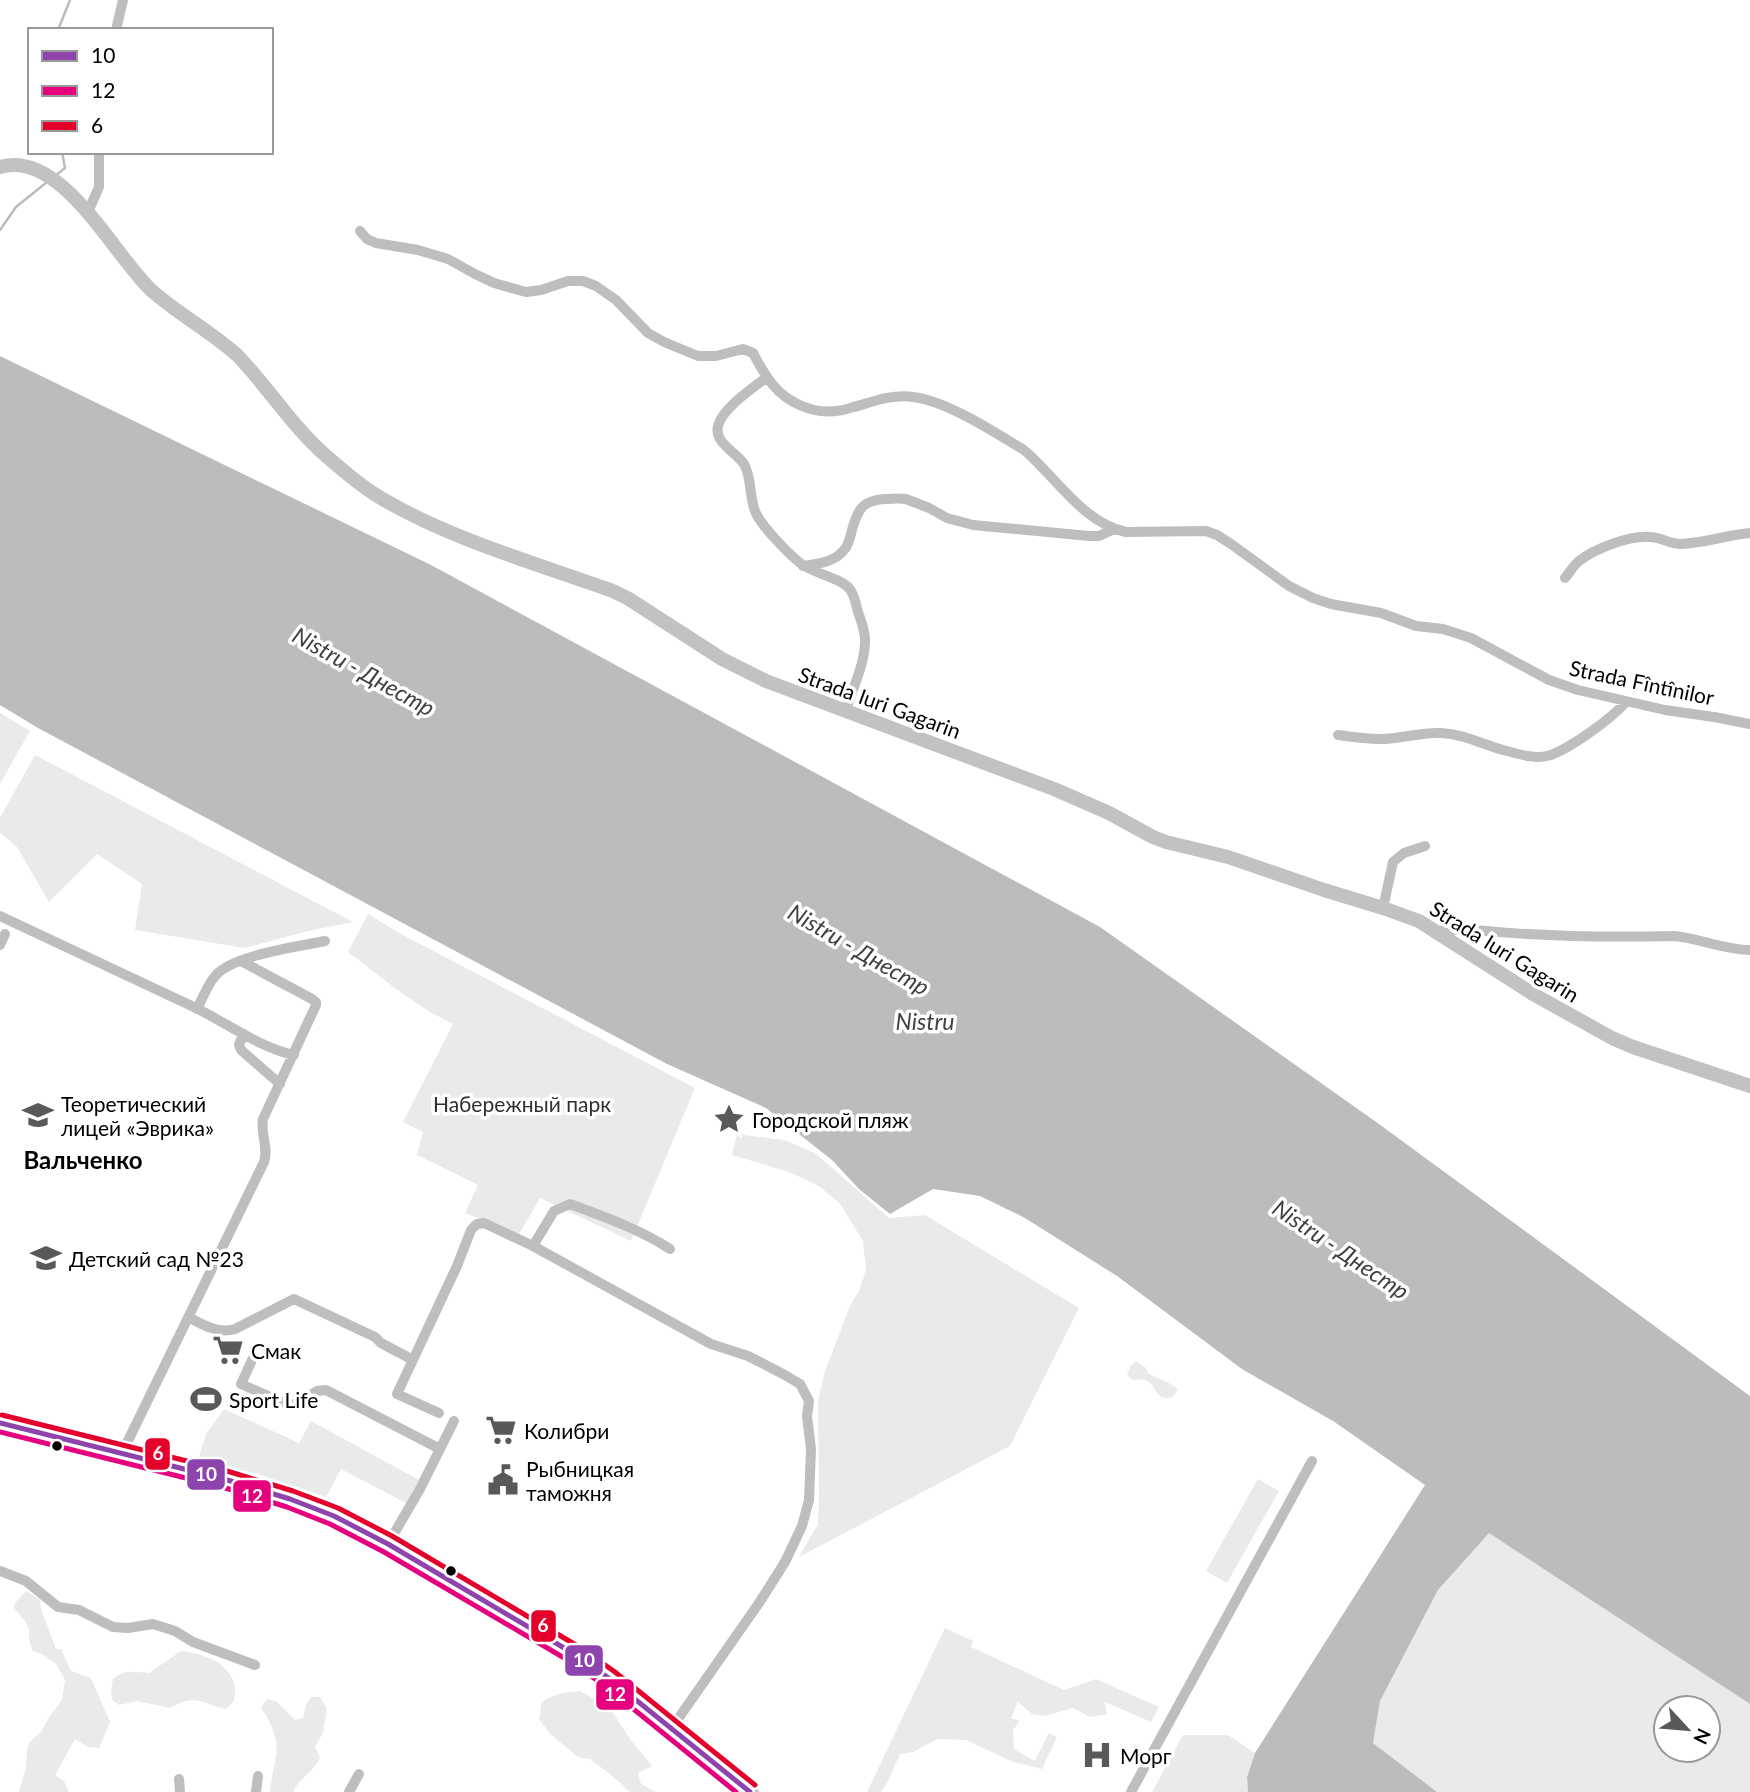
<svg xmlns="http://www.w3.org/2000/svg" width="1750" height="1792" font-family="Lato,sans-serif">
<rect width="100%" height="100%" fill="#fff"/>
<path fill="#eaeaea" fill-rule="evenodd" d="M 0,713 L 30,731 L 0,784 Z
M 35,755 L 353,922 L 308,931 L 245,948 L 135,930 L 142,884 L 97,854 L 49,902 L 17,847 L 0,833 L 0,818 Z
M 368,914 L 401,934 L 695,1088 L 631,1241 L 540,1198 L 519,1234 L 465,1213 L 478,1185 L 417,1155 L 423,1132 L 403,1122 L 453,1024 C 415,1006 381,977 348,952 Z
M 737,1134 L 784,1140 L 815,1153 L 889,1218 L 925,1215 L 1079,1308 L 1010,1446 L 799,1557 L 818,1524 L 819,1496 L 818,1401 L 825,1371 L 850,1306 L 859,1291 L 866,1270 L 863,1241 L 840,1204 L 819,1186 L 789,1172 L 732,1155 Z
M 1136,1361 L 1145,1367 L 1149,1374 L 1169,1383 L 1178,1389 L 1173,1397 C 1152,1402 1159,1384 1144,1380 C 1142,1379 1135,1380 1132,1380 L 1127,1374 L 1131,1365 Z
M 224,1409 L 299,1443 L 311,1421 L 419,1480 L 406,1503 L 341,1469 L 326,1497 L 258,1474 L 198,1460 L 206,1434 Z
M 1258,1479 L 1279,1491 L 1227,1583 L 1206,1571 Z
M 1489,1532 L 1750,1704 L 1750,1792 L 1437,1792 L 1373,1743 L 1380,1701 L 1438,1590 ZM 1666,1708 L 1708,1708 L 1708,1750 L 1666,1750 Z
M 26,1591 L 40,1600 L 41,1609 L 56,1649 L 61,1649 L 71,1671 L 91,1678 L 110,1722 L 99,1748 L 88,1747 L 75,1739 L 55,1775 L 64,1781 L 69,1792 L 19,1792 L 26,1768 L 27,1748 L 30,1742 L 41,1732 L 50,1716 L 62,1700 L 65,1680 L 56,1664 L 42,1654 L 33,1651 L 29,1640 L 29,1629 L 25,1621 L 14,1608 L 15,1603 Z
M 945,1628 L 973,1641 L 971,1647 L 1064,1690 L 1096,1679 L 1159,1707 L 1151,1722 L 1105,1702 L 1107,1714 L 1090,1717 L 1073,1708 L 1045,1716 L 1032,1714 L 1018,1702 L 1011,1718 L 1020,1721 L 1013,1730 L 1014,1749 L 1035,1761 L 1049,1733 L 1057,1737 L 1042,1769 L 1013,1762 L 966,1740 L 938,1739 L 913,1752 L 900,1754 L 888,1781 L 881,1792 L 867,1792 Z
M 181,1651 C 201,1653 227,1661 234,1683 C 236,1688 235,1695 234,1701 L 226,1709 C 201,1703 195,1693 170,1708 L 137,1701 L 119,1705 L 112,1700 L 111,1690 L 113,1679 C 124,1669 135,1672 149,1673 Z
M 580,1691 L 609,1707 L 630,1739 L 652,1766 L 638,1773 L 641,1784 L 656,1792 L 630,1792 L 610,1774 L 590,1759 L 578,1757 L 550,1734 L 539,1719 L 542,1702 C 554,1694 565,1692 580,1691 Z
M 311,1697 L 320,1697 L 327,1709 L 323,1733 L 315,1747 L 320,1758 C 314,1772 299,1778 293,1792 L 270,1792 C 271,1779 274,1769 276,1757 C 279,1739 271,1722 261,1708 L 267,1699 L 277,1702 L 295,1720 L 303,1718 L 306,1705 Z
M 1183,1735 L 1228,1735 L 1255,1753 L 1247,1777 L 1248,1792 L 1152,1792 Z"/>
<path fill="#bcbcbc" d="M 0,356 L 431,565 L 1100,927 L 1379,1124 L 1750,1396 L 1750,1704 L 1489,1533 L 1438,1590 L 1380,1701 L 1373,1743 L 1437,1792 L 1248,1792 L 1247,1777 L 1255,1753 L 1425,1485 L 1333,1421 L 1242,1369 L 1117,1276 L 1025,1218 L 980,1196 L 933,1189 L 890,1214 L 859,1189 L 832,1160 L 766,1108 L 667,1064 L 38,728 L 0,705 Z"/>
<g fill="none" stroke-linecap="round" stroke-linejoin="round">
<path stroke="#bcbcbc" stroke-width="2.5" d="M 58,30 L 70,0
M 55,176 L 65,168 L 62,152
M 0,230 L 16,207 L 47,182"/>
<g stroke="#dbdbdb" stroke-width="19">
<path id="primary" d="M 0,1423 L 224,1479 L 290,1499 L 334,1516 L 388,1544 L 576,1655 L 610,1679 L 750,1792"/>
</g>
<path stroke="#bebebe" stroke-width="10" d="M 116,30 L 123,0
M 88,212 L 99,187 L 99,152
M 360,231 L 367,239 L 376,243 L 418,250 L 448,259 L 475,274 L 494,283 L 526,292 L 541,290 L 568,281 L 583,281 L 596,286 L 616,300 L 648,333 L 664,342 L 698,356 L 716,356 L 743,349 L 753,353 C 759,364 765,376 773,385 C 787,402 812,414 835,411 C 844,411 852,407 861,405 C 877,400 896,394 913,397 C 947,401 994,432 1024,450 C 1055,476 1083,523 1126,532 L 1206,531 L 1217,535 L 1231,544 L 1289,586 L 1313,598 L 1331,604 L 1381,613 L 1416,626 L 1443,629 L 1471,638 L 1549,680 L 1578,690 L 1665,710 L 1714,717 L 1750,724
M 767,377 C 753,388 722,408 718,426 C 714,443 735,451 744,464 C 752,478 749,496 755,511 C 760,525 788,553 800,563 C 813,574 844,578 851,591 C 855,597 856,605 858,612 C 861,620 864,629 865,638 C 866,662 853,687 846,710
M 803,566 C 817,564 835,562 844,550 C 849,545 850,537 852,530 C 858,509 862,501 884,499 C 892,499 899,498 906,499 L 929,508 L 947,518 L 973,525 L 1089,536 L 1099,536 L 1114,529
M 1565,578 C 1570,572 1573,566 1579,561 C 1594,549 1630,535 1650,537 C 1661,537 1669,544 1681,544 C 1705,543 1727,535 1750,533
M 1338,735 C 1352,737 1367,739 1381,739 C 1401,739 1420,732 1441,733 C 1463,734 1482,744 1503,750 C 1518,754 1536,760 1551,755 C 1572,747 1611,719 1626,702
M 1383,908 L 1393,862 L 1404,853 L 1425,846
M 0,916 C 65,947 131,977 196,1008 C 228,1024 259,1047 294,1055
M 1437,931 C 1467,927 1497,933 1528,934 C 1577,937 1625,937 1674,936 C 1699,938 1724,950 1750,950
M 0,945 L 5,934
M 197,1009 C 203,998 207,985 216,975 C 234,955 297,947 325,941
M 243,1034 L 239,1045 L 241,1050 L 280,1084
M 533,1246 L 554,1211 L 570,1204 C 605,1217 639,1229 670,1249
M 188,1317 C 203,1325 218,1334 235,1329 L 294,1299 L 375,1337 L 381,1343 L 413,1360
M 253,1358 L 241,1384 L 291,1406 L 317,1391 L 326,1390 L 440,1449
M 439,1413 L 397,1394 L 457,1266 L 471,1230 L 477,1224 L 484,1223 L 533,1246 L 711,1344 L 748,1356 L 783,1374 L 800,1384 L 809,1401 L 807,1416 L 811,1449 L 809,1500 L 802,1526 L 785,1562 L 759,1603 L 671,1729
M 122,1453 L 264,1162 C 269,1147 260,1134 263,1119 L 316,1005 L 316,1002 L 312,999 L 241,961
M 388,1544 L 420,1489 L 454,1421
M 0,1571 L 26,1581 L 58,1607 L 79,1610 L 113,1627 L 128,1628 L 153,1624 L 175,1631 L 193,1642 L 255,1665
M 179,1779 L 180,1792
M 256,1792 L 258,1776
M 349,1792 L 359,1774
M 1131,1792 L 1312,1461"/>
<path stroke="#c2c2c2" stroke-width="14" d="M 0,167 C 61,149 113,254 151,290 C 178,314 210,331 237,355 C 268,387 291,425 325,455 C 341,469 358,484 376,495 C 446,538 535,563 613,591 L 629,599 L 722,659 L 766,681 L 1054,789 L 1109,813 L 1153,837 L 1166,842 L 1228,857 L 1324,890 L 1383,908 L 1419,921 L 1533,994 L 1612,1038 L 1633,1047 L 1750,1086"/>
<use href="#primary" stroke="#bdbdbd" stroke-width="16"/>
<g stroke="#fff" stroke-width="10">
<path id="bus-1" d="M 0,1423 L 224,1479 L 290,1499 L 334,1516 L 388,1544 L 576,1655 L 610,1679 L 750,1792"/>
</g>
<g stroke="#fff" stroke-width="10">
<path id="bus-2" d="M 0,1432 L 222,1487 L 287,1507 L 330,1524 L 384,1552 L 571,1662 L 605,1686 L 736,1792"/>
</g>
<g stroke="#fff" stroke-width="10">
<path id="bus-3" d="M 2,1415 L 227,1471 L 293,1491 L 338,1508 L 392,1536 L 581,1648 L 615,1672 L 755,1785"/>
</g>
<use href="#bus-1" stroke="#8e44ad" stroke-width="5"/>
<use href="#bus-2" stroke="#e5007d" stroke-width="5"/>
<use href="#bus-3" stroke="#e4002b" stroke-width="5"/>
</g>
<defs>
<g id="school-bare" transform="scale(2.415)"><path d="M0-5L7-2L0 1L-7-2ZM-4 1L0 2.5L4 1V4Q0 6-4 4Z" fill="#595959" stroke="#fff" stroke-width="2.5" paint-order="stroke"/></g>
<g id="sight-bare" transform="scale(2.415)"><path d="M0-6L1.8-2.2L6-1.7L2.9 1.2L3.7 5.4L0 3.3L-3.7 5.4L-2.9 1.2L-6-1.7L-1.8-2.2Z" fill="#595959" stroke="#fff" stroke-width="2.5" paint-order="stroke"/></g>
<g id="supermarket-bare" transform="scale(2.415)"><path d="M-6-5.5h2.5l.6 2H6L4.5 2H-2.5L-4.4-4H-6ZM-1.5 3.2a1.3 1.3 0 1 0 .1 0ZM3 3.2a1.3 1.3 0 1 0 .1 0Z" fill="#595959" stroke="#fff" stroke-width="2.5" paint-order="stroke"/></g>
<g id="stadium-bare" transform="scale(2.415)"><path d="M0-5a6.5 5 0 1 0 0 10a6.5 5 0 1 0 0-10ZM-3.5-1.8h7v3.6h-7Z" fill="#595959" stroke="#fff" stroke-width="2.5" paint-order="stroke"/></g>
<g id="civic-bare" transform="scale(2.415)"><path d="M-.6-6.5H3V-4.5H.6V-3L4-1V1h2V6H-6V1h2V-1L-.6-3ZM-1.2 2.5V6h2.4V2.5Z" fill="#595959" stroke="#fff" stroke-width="2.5" paint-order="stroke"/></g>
<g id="hospital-bare" transform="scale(2.415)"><path d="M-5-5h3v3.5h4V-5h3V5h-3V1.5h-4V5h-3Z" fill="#595959" stroke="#fff" stroke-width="2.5" paint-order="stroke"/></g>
</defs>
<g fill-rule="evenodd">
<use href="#school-bare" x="38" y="1115"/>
<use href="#sight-bare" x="729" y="1119"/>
<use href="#school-bare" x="46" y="1258"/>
<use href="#supermarket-bare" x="228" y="1350"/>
<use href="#stadium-bare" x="206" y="1399"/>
<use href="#supermarket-bare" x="501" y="1430"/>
<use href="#civic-bare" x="503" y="1480"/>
<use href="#hospital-bare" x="1097" y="1755"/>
</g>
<g fill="#000" stroke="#fff" stroke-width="2.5">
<circle cx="57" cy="1446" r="6"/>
<circle cx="451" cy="1571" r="6"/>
</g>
<g text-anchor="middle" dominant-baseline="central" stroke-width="7" stroke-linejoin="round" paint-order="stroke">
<g font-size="21" fill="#000" stroke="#fff">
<text transform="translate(1642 682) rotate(12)">Strada Fîntînilor</text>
<text transform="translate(880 702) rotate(20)">Strada Iuri Gagarin</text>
<text transform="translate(1505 951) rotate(32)">Strada Iuri Gagarin</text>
</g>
<g font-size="21" fill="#000" stroke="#fff" text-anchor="start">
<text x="61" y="1103">Теоретический<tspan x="61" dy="24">лицей «Эврика»</tspan></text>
<text x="752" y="1119">Городской пляж</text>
<text x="69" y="1258">Детский сад №23</text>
<text x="251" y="1350">Смак</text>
<text x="229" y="1399">Sport Life</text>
<text x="524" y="1430">Колибри</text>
<text x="526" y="1468">Рыбницкая<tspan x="526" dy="24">таможня</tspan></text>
<text x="1120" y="1755">Морг</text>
</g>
<g font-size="21" fill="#303030" stroke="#fff">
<text x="522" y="1103">Набережный парк</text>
</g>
<g font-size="23" font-style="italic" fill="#414141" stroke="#fff">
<text transform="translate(364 671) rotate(29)">Nistru - Днестр</text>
<text transform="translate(859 949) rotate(30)">Nistru - Днестр</text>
<text x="925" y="1021">Nistru</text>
<text transform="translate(1341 1249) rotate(34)">Nistru - Днестр</text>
</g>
<g font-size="24" font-weight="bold" fill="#000" stroke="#fff">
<text x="83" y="1159">Вальченко</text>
</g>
</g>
<g stroke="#fff" stroke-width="2.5">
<rect x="144" y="1437" width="27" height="34" rx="7" fill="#e4002b"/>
<rect x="186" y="1458" width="40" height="33" rx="7" fill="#8e44ad"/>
<rect x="232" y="1479" width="40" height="34" rx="7" fill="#e5007d"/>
<rect x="530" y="1609" width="27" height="34" rx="7" fill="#e4002b"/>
<rect x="564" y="1644" width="40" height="33" rx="7" fill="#8e44ad"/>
<rect x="595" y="1678" width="40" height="33" rx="7" fill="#e5007d"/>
</g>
<g font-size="19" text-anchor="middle" font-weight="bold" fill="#fff">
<text x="158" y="1460">6</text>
<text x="206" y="1481">10</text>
<text x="252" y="1503">12</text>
<text x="543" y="1632">6</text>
<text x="584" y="1667">10</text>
<text x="615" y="1701">12</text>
</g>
<rect x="28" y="28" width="245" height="126" fill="#ffffff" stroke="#999999" stroke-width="2"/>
<rect x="42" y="51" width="35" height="10" fill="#8e44ad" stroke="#999999" stroke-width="2"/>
<text x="91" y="63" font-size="21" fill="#000000">10</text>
<rect x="42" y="86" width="35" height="10" fill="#e5007d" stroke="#999999" stroke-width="2"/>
<text x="91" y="98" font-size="21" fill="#000000">12</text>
<rect x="42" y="121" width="35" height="10" fill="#e4002b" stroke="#999999" stroke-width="2"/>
<text x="91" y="133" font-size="21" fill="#000000">6</text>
<g transform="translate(1687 1729) rotate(116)"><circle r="33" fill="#ffffff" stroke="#999999" stroke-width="2"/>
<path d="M0-5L12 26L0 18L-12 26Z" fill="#595959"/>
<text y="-10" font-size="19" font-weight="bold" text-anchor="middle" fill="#000000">N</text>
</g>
</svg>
